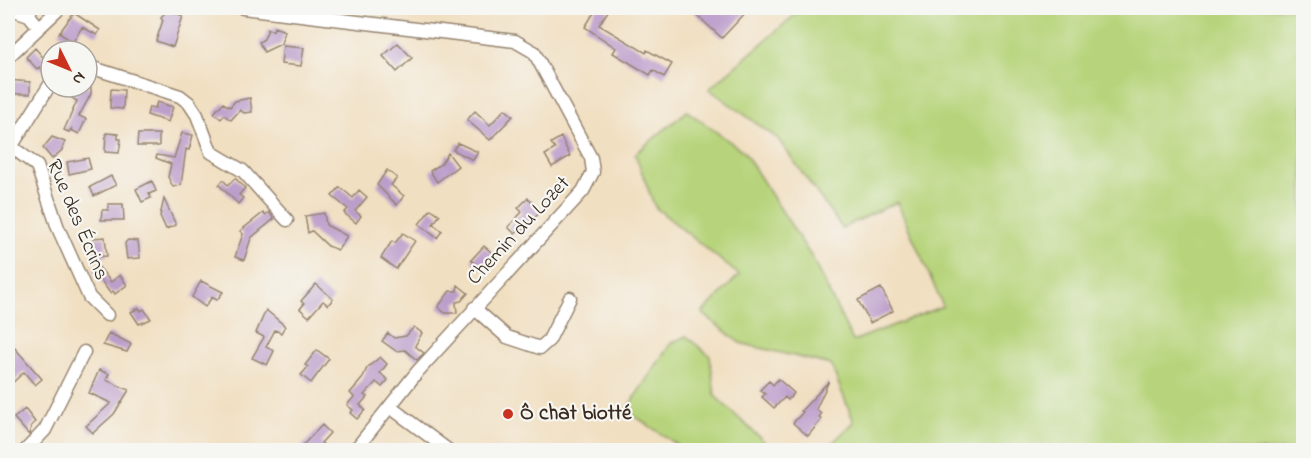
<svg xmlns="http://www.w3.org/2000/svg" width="1311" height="458" font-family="'Indie Flower',sans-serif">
<rect width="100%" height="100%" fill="#f6f6f2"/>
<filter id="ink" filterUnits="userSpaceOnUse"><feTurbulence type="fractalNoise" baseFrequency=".0167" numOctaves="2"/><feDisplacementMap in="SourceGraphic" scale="12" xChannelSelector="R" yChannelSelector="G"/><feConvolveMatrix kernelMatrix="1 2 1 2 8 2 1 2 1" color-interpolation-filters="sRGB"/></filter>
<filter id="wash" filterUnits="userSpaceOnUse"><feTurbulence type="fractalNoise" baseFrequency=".008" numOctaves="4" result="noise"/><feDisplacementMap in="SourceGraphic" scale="24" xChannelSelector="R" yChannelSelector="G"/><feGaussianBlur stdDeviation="1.35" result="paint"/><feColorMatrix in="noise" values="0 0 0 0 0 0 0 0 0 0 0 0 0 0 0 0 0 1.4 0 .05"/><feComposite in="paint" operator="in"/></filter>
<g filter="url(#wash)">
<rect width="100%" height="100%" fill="#f1dfc1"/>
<path fill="#b7d47b" stroke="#797f4c" stroke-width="1.5" d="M 803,8 L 1303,8 L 1303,450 L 825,450 L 854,422 L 831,365 L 740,343 L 702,313 L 739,275 L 655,207 L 635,154 L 687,111 L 744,152 L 811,256 L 853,341 L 943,306 L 897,202 L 842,228 L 778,139 L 709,89 Z
M 686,336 L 710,356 L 715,396 L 773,450 L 685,450 L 626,410 L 671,343 Z"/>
<g id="blocks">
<path fill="#bc9dcb" d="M 597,8 L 610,8 L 599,25 L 646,53 L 647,50 L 672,64 L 664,77 L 653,70 L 650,75 L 613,53 L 616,48 L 585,27 Z
M 689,8 L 750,8 L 722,38 Z
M 168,10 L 183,16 L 173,47 L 156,41 L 163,20 L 161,17 Z
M 74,13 L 100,30 L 97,35 L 82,27 L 73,42 L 59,33 Z
M 274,27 L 285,31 L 281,44 L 264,52 L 259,42 L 264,39 L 268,29 L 273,31 Z
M 398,43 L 412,58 L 397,72 L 383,56 Z
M 283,46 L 304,48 L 301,66 L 281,64 Z
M 35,48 L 50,65 L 44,71 L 39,67 L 37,69 L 26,57 Z
M 8,80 L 30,82 L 30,94 L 8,94 Z
M 78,87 L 91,87 L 91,94 L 79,116 L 86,119 L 79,134 L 71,130 L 72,128 L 69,132 L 64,130 L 77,101 L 72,98 Z
M 111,89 L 124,90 L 123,109 L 110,108 Z
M 250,98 L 252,112 L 244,113 L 240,110 L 231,120 L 224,115 L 221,119 L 214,113 L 223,103 L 230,107 L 235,101 Z
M 157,102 L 173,107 L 168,122 L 147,115 L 149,107 L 155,108 Z
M 505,109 L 513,116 L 490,140 L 467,120 L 475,111 L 490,125 Z
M 106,133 L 118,134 L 118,139 L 121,139 L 119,153 L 105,152 Z
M 182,133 L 193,135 L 189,150 L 186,149 L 181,185 L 173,187 L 168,177 L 171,164 L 156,158 L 157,155 L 174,158 Z
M 138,134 L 159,134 L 159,146 L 137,146 Z
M 52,137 L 65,142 L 62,150 L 52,159 L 43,148 Z
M 561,137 L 570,156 L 552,167 L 545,155 L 555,149 L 551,143 Z
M 458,143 L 478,152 L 473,160 L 453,150 Z
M 448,153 L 458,166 L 437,182 L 430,171 L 441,164 Z
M 88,158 L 91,169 L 69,174 L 67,162 Z
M 387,170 L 397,178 L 391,185 L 404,196 L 397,205 L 377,185 Z
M 111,176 L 116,185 L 94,196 L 90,187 Z
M 235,178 L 245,188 L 239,195 L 243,198 L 238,204 L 219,185 L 223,180 L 228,185 Z
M 152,181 L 156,191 L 149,194 L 151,198 L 142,202 L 136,189 Z
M 340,187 L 353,198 L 359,190 L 367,197 L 355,211 L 361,216 L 356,223 L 344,213 L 348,209 L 332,196 Z
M 528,198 L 541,211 L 522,231 L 520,229 L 515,234 L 508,227 L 522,212 L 518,208 Z
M 164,199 L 176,225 L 166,229 L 160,216 Z
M 108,204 L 123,204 L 124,220 L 101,220 L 102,210 L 108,210 Z
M 431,209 L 440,215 L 433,224 L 442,231 L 437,238 L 419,224 Z
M 269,212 L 274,219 L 251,238 L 244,260 L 235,257 L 243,234 L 240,231 L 263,213 L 265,215 Z
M 324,213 L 326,225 L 347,236 L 338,250 L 328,246 L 312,231 L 308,233 L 305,216 Z
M 403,233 L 415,241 L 396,269 L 381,258 L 392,241 L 395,243 Z
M 105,237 L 107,256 L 94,257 L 93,238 Z
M 128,240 L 138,241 L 140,258 L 127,259 L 125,243 Z
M 484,246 L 497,257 L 480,269 L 471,260 Z
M 98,266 L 111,282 L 120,275 L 127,285 L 115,294 L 113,291 L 110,293 L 93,270 Z
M 201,281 L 223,292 L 217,300 L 212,297 L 205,307 L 192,297 Z
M 316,284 L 333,299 L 328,305 L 323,301 L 309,317 L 300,309 L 304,304 L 301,301 Z
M 458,285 L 468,293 L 461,301 L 456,302 L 457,313 L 445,313 L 438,307 L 450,291 L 457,291 Z
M 881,288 L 893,311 L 870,323 L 858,300 Z
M 139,308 L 141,311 L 144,309 L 151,319 L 139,324 L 131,312 Z
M 266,310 L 285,326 L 281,333 L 275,330 L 266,347 L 274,351 L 267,365 L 252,358 L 264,337 L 256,333 Z
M 414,327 L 422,333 L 415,346 L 424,353 L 417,360 L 405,350 L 396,351 L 382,341 L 388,333 L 394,338 L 406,336 Z
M 109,333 L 131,344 L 127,352 L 103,345 Z
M 13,346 L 42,379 L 35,385 L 24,372 L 8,387 L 8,350 Z
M 317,350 L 329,359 L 311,383 L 301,375 L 308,367 L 305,365 Z
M 380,357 L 387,364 L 380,373 L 388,380 L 382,387 L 376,382 L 364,395 L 367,397 L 360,405 L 365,410 L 357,419 L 350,413 L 353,410 L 347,405 L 354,397 L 350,393 L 362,379 L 367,368 Z
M 99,370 L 109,374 L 106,380 L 129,390 L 114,414 L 93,433 L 86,426 L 111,403 L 89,393 Z
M 778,379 L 794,393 L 788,400 L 785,397 L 774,408 L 762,397 L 765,394 L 760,390 L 769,381 L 773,385 Z
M 829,381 L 816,409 L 821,414 L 819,417 L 821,420 L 808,436 L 793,423 L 803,412 L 801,411 Z
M 25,409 L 35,422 L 31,426 L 29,435 L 14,418 Z
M 322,425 L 330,433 L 321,443 L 330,450 L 306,450 L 302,446 Z"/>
</g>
</g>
<g filter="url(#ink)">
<use href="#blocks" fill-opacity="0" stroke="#968470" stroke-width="1.5"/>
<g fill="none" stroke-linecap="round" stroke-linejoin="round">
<g stroke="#968470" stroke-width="15">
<path id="minor" d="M 8,8 L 29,15
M 31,8 L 29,15 L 39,27
M 243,8 L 515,41 L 534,52 L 591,158 L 593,172 L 583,191 L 418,371 L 355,450
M 8,57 L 60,8
M 87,66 L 180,96 L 189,103 L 197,115 L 211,152 L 243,171 L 287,220
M 8,144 L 37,166 L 58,228 L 89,297 L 107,315
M 11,147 L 51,83
M 474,308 L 507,337 L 540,348 L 549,340 L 570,298
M 390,407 L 448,450
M 26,450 L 45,430 L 84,352"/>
</g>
<use href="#minor" stroke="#fff" stroke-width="12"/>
</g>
</g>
<circle fill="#c8321e" stroke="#f6f6f2" stroke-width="2" cx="508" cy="414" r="6"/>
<g text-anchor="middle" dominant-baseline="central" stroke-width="4.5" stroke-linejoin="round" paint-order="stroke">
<g font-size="21" fill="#3b2a1e" stroke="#f6f6f2">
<text transform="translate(77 220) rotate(67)">Rue des Écrins</text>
<text transform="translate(519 231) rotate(-47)">Chemin du Lozet</text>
</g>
<g font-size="21" font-weight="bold" fill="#3b2a1e" stroke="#f6f6f2" text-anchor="start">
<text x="520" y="414">Ô chat biotté</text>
</g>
</g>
<rect width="1311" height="458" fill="none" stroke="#f6f6f2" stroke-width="30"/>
<g transform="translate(69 69) rotate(133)"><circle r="28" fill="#f6f6f2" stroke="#aba49d" stroke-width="1.5"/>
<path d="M0-4.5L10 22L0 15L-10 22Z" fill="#c8321e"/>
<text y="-9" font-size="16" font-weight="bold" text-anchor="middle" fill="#3b2a1e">N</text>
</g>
</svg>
